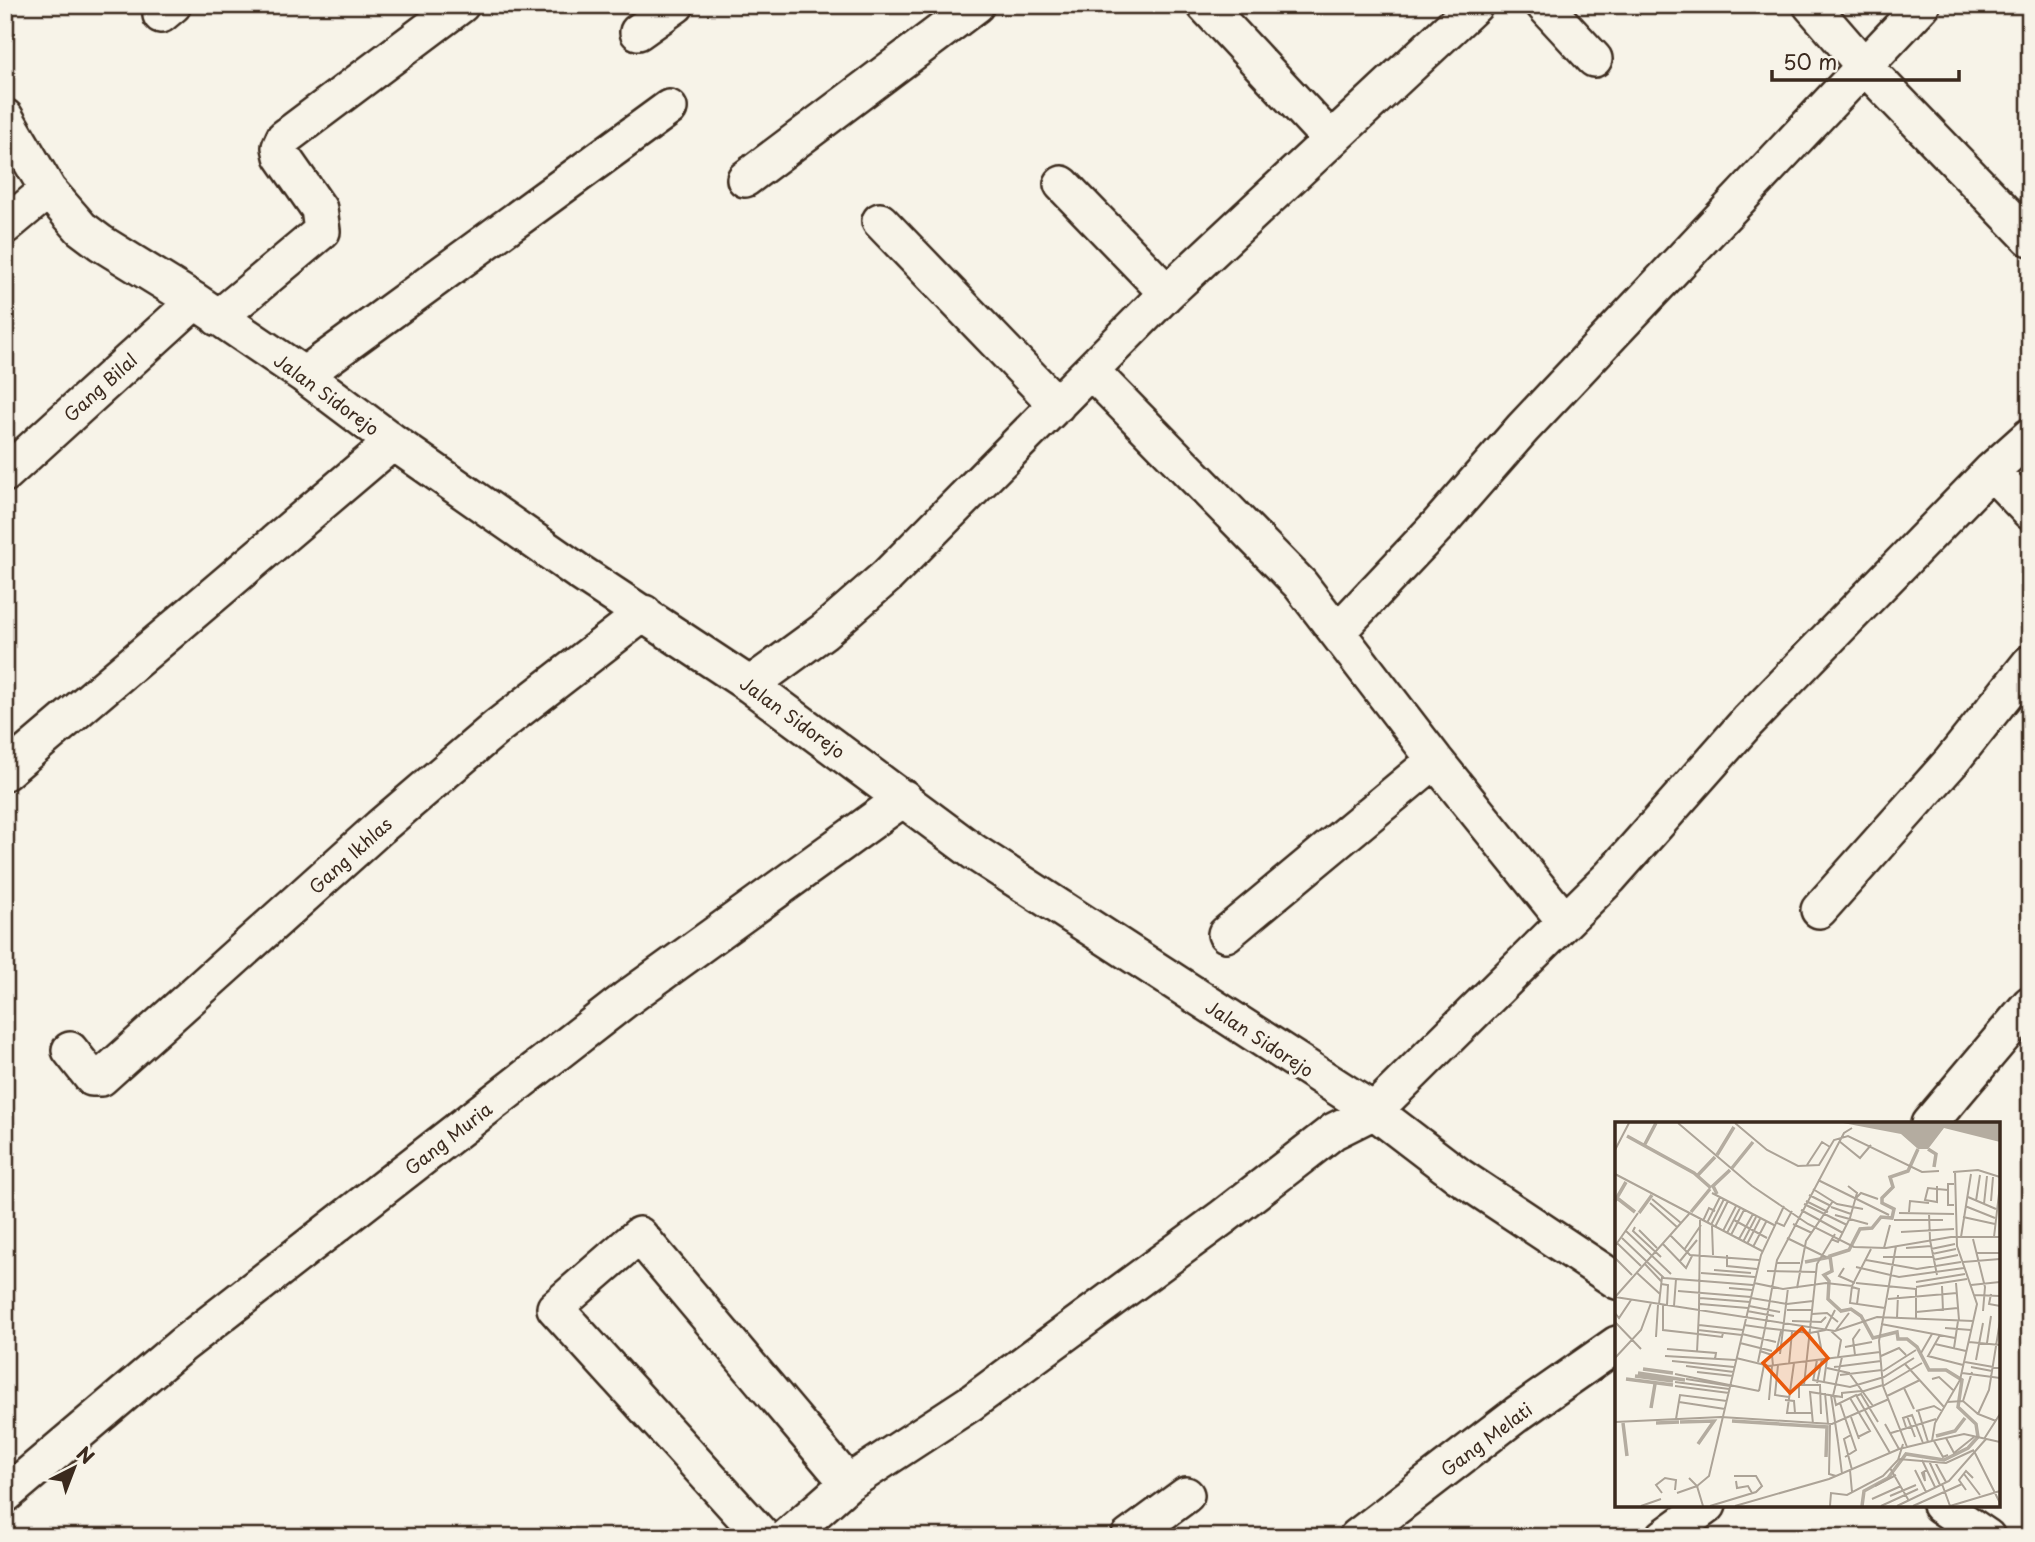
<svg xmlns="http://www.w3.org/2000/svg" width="2035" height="1542" font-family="'Playpen Sans',sans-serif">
<rect width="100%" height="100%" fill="#f7f3e8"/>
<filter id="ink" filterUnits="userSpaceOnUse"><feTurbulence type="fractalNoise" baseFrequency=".0143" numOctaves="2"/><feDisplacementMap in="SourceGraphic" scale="14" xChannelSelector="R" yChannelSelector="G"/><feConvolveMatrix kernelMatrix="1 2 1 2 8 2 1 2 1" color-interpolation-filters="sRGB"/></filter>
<g filter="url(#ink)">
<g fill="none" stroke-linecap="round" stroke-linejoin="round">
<g stroke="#3b2a1e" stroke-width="40">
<path id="minor" d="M 1205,5 L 1329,138
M 1544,5 L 1594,59
M 1811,5 L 1864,66 L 2030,238
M 161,15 L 173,5
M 638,32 L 676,5
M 5,117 L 48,190 L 81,228 L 101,243 L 195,301 L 304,375 L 393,442 L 579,572 L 750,685 L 974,852 L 1374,1111 L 1459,1176 L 1617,1281
M 745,179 L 976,5
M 1062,184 L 1167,293
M 880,221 L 1057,405
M 5,226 L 48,190
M 218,318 L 322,231 L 319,209 L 282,156 L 280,147 L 284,138 L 461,5
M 1091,371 L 1300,584 L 1435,760 L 1564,920
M 304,375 L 669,108
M 1991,471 L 2030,512
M 5,474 L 195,301
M 1339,630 L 1438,525 L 1523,428 L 1922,5
M 750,685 L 824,631 L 887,576 L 1167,293 L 1475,5
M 5,772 L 393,442
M 1819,910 L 1951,762 L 2030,663
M 1226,934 L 1435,760
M 70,1050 L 92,1078 L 101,1078 L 380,827 L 497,727 L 644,613
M 1929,1124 L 2030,1004
M 5,1495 L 182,1345 L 626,999 L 904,798
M 1940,1505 L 1987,1537
M 763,1537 L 555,1308 L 639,1235 L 848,1483
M 787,1537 L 848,1483 L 972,1402 L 1223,1217 L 1334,1131 L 1374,1111 L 1610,877 L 1748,721 L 1991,471 L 2030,436
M 1129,1537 L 1186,1495
M 1357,1537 L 1517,1414 L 1617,1344
M 1664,1537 L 1708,1505"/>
</g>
<use href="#minor" stroke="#f7f3e8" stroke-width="35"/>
</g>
</g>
<g text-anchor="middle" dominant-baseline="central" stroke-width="7" stroke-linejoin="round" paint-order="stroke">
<g font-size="18" fill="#3b2a1e" stroke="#f7f3e8">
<text transform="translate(100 387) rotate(-42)">Gang Bilal</text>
<text transform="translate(327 394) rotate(36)">Jalan Sidorejo</text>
<text transform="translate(793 717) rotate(36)">Jalan Sidorejo</text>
<text transform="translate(350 855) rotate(-42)">Gang Ikhlas</text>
<text transform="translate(1260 1038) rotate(33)">Jalan Sidorejo</text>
<text transform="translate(448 1138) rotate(-38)">Gang Muria</text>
<text transform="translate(1486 1439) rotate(-37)">Gang Melati</text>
</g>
</g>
<g transform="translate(1615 1122)">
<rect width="385" height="385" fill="#f7f3e8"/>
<path d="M 228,1 L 385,1 L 385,20 L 329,6 L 313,27 L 303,27 L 286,12 Z" fill="#b4aca0"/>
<path fill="none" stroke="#b4aca0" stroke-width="3.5" d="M 12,14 L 79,51 L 96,66M 30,22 L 41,1M 313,27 L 321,32 L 319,45M 102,33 L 119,5M 117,46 L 138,20M 82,54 L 100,35M 102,72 L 98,64 L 115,48M 2,76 L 20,90M 0,79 L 11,60M 76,90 L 95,67M 24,91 L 37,73M 190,140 L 215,135M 28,247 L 58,251M 23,251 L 70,258M 20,254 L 58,259M 11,257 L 58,263M 36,286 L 40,262M 117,299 L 212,305 L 211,335M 65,300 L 99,299 L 83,322M 8,301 L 12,334M 41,301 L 64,300M 321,314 L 340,309 L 350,296M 247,384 L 249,369 L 273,356 L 291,332 L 329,338 L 353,326 L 363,315 L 361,302 L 343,285 L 347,258 L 331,248 L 314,248 L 302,225 L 292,217 L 283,217 L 282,210 L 258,216 L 246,194 L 236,187 L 226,189 L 213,177 L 214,159 L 209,153 L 217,149 L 215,134 L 234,128 L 245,107 L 257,106 L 266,95 L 277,96 L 279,87 L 267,81 L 267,76 L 278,65 L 275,55 L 293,49 L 303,27"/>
<path fill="none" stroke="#aca397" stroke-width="2" d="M 63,1 L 137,64 L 193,102 L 239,125 L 271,126 L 336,115 L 385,115M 120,1 L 152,28 L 183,44 L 204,43 L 219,18 L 233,14 L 307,50 L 324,49M 224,19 L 245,36 L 256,23M 0,28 L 14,1M 192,43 L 207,20 L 215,25M 340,49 L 342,124 L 362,182 L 345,258 L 320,301 L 317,319 L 349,312 L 385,320M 338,50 L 363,48 L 385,55M 0,52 L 147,129M 203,58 L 274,93M 322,64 L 322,80 L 310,78 L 313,66 L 322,67 L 333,68M 198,67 L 222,82 L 248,87M 97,71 L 159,103M 194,73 L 216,84M 353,75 L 381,87M 241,76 L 246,71 L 263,77M 37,77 L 66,101M 191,79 L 213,90M 361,79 L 365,53M 376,79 L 378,55M 35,81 L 62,105M 189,82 L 232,103M 369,82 L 372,54M 339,83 L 333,83 L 333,62 L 339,62M 350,84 L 380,96M 216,85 L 236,92M 186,88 L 228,111M 294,90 L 295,79 L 314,81M 284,91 L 339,92M 314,91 L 315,118M 220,93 L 253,102M 348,95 L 380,102M 119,98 L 152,116M 279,98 L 328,98M 88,99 L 94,86 L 100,89M 160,100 L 169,104 L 177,89M 92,101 L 105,75M 178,102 L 197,111M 96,103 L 109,77M 97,104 L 98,133M 20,105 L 18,109 L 46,135M 100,105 L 113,79M 24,108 L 42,126M 11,109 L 56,152M 108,109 L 121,84M 286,110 L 339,107M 112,111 L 125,86M 55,113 L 75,133 L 144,138M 116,113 L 129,88M 346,115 L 356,52M 379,115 L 385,63M 7,116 L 49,156 L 138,163M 172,116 L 211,135M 124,117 L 138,92M 216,117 L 223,120 L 235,96 L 242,71 L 233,64M 358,117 L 370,165 L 368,189M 315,118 L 322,153M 128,120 L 141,95M 2,121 L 26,144M 47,121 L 71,146 L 77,134M 132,122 L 145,97M 0,124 L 23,91M 281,124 L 264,219 L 268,264 L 292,325M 138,125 L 151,100M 269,126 L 275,103M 291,126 L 316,124M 316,127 L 340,122M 69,128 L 86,103M 361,131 L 385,131M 317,132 L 341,127M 112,133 L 112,144 L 142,147M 268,135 L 318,135M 0,136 L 17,153M 251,138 L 302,147 L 346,140M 318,138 L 343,133M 65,139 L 82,118M 348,140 L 385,137M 29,141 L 46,159M 161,141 L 185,141M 241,145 L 284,155 L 349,146M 229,146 L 224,154 L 240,161M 99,148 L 136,151M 152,149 L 201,150M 21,150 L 45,172M 86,151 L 140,155M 301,160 L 350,152M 139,161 L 168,167 L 211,161 L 237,164 L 256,127M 241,161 L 301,167M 341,161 L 344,198M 46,162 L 53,163 L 52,183M 356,163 L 385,160M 237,164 L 235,181 L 270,186M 327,164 L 328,189M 237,165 L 244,167 L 242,182M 301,165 L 352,157M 114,166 L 137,168M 182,166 L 191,119 L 218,79M 63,169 L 136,175M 376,172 L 374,182 L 385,184M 359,173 L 385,174M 1,174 L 74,92M 0,175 L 220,209 L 262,195 L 358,199M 85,176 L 135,180M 136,176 L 172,182 L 198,179M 273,177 L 342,171M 44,182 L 47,155M 85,182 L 133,186M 48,183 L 48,208 L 83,212M 59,184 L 61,157M 134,184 L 165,190M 84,188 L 85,98M 172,188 L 197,188M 220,188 L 210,208 L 195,211 L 150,206 L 162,138 L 229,11 L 237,6M 132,189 L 159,194M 301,190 L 343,186M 0,191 L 4,196 L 16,178M 197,192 L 212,191 L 223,200M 282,196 L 283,173M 301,197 L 301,166M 177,199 L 206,200 L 211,195M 0,200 L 26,227M 266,202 L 340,216M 84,203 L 128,208M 129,203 L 150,206 L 143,240M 330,206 L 356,208M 83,208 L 127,213M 221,208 L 234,191M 216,209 L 226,218 L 223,235M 203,210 L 207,231M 83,212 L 107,215 L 108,211M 127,212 L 161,220M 325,213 L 313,234 L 348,243M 41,215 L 43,183M 354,220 L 385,223M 125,221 L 157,229M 372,221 L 376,194M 320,222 L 351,229M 230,225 L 257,220M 339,226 L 343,199M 52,227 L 101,231 L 100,237M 145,229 L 157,233 L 158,244M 82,230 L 84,189M 161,231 L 166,209M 306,231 L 317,212M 165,232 L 173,166M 240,233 L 238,217 L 245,207M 50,234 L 121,238M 266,234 L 284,226 L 291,233M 0,236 L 26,208 L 36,181M 121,236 L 154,244 L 265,230M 361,238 L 368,201M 57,239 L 119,245M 350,240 L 384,246M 179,241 L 172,291 L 197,291M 174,242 L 177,210M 290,242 L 329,285M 163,243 L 160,273 L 174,275M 71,244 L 119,250M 219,245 L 266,239M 356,245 L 377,249M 212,246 L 234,251 L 258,284M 268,249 L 301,228M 82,250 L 118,254M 347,251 L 385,256M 60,252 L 144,269M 225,253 L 267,248M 71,257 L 115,264M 317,257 L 324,255 L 338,268M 198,258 L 235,265 L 269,255 L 299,236M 198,259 L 202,238M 209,259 L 212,237M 60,260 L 114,267M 202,261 L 207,237M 189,263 L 202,142 L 220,112M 60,264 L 114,271M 268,264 L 307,241M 289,266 L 299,287M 144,269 L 149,243M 246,270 L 268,263M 210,271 L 213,302M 216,273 L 223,320M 218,274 L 227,235M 219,274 L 221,283 L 241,273 L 275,331M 241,274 L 246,272 L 263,300M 272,274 L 305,258M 184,276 L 184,263 L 205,263 L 206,292M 235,276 L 255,309 L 243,315M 154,278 L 157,244M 170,278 L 179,279 L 180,291M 348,279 L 357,250M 64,280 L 110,287M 332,280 L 348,279 L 363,292M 225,281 L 241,328 L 230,335M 303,288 L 313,320M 301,289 L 319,284 L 327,289M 292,294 L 300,315M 236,295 L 244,317M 61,297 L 65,273 L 112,279M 381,299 L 363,292 L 374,268 L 385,199M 0,300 L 106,295 L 217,302 L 274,277M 198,302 L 195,270 L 227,275 L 227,271 L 246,269M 215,302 L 214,352 L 221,354M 270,302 L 284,327M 291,305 L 288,296 L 297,293 L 308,321M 276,311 L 321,297M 236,313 L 229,317 L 237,348M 331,316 L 339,331 L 359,315M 369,317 L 385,292M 319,319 L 328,335 L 333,333M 223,320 L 227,352M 359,329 L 385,381M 283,337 L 331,341 L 359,328M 307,338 L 320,365M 314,339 L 325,363M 320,340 L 331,360M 275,346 L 294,379M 235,348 L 237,370M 300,348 L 311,370M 309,350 L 310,359 L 307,351 L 310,349 L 312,349M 349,352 L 365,373M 121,359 L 122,366 L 133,364 L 137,371M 327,362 L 335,384M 260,364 L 281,353M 351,368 L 344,358 L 351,349 L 358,356M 47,371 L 41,363 L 50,356 L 61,358 L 60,368M 62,371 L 82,364 L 74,356M 275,374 L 301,363M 257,377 L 286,364M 26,384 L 46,377M 88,384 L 82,364 L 94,354 L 146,133 L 169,84M 95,384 L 141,370 L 147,364 L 141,354 L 119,354M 120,384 L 214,357 L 284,327 L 317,319M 215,384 L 216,371 L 232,373 L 268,354 L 283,338 L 288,322M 266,384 L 303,367M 282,384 L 334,359 L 371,317M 298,384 L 347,362M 335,384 L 385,369"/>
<path fill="#e8590c" fill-opacity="0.15" stroke="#e8590c" stroke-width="3.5" d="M 187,206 L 213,236 L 175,271 L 148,241 Z"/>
<rect width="385" height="385" fill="none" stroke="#3b2a1e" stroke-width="3.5"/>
</g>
<rect width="2035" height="1542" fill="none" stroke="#f7f3e8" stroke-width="28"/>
<rect x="14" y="14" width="2007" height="1514" fill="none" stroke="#3b2a1e" stroke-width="2.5" filter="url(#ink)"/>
<g transform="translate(74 1468) rotate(42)" stroke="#f7f3e8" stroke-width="5" paint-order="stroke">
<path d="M0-5L12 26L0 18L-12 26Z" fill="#3b2a1e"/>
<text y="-10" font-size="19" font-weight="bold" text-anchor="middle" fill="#3b2a1e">N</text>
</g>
<path d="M1772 70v10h187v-10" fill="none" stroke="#3b2a1e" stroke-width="3.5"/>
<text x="1783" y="70" font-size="21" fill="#3b2a1e" stroke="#f7f3e8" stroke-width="5" paint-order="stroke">50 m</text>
</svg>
